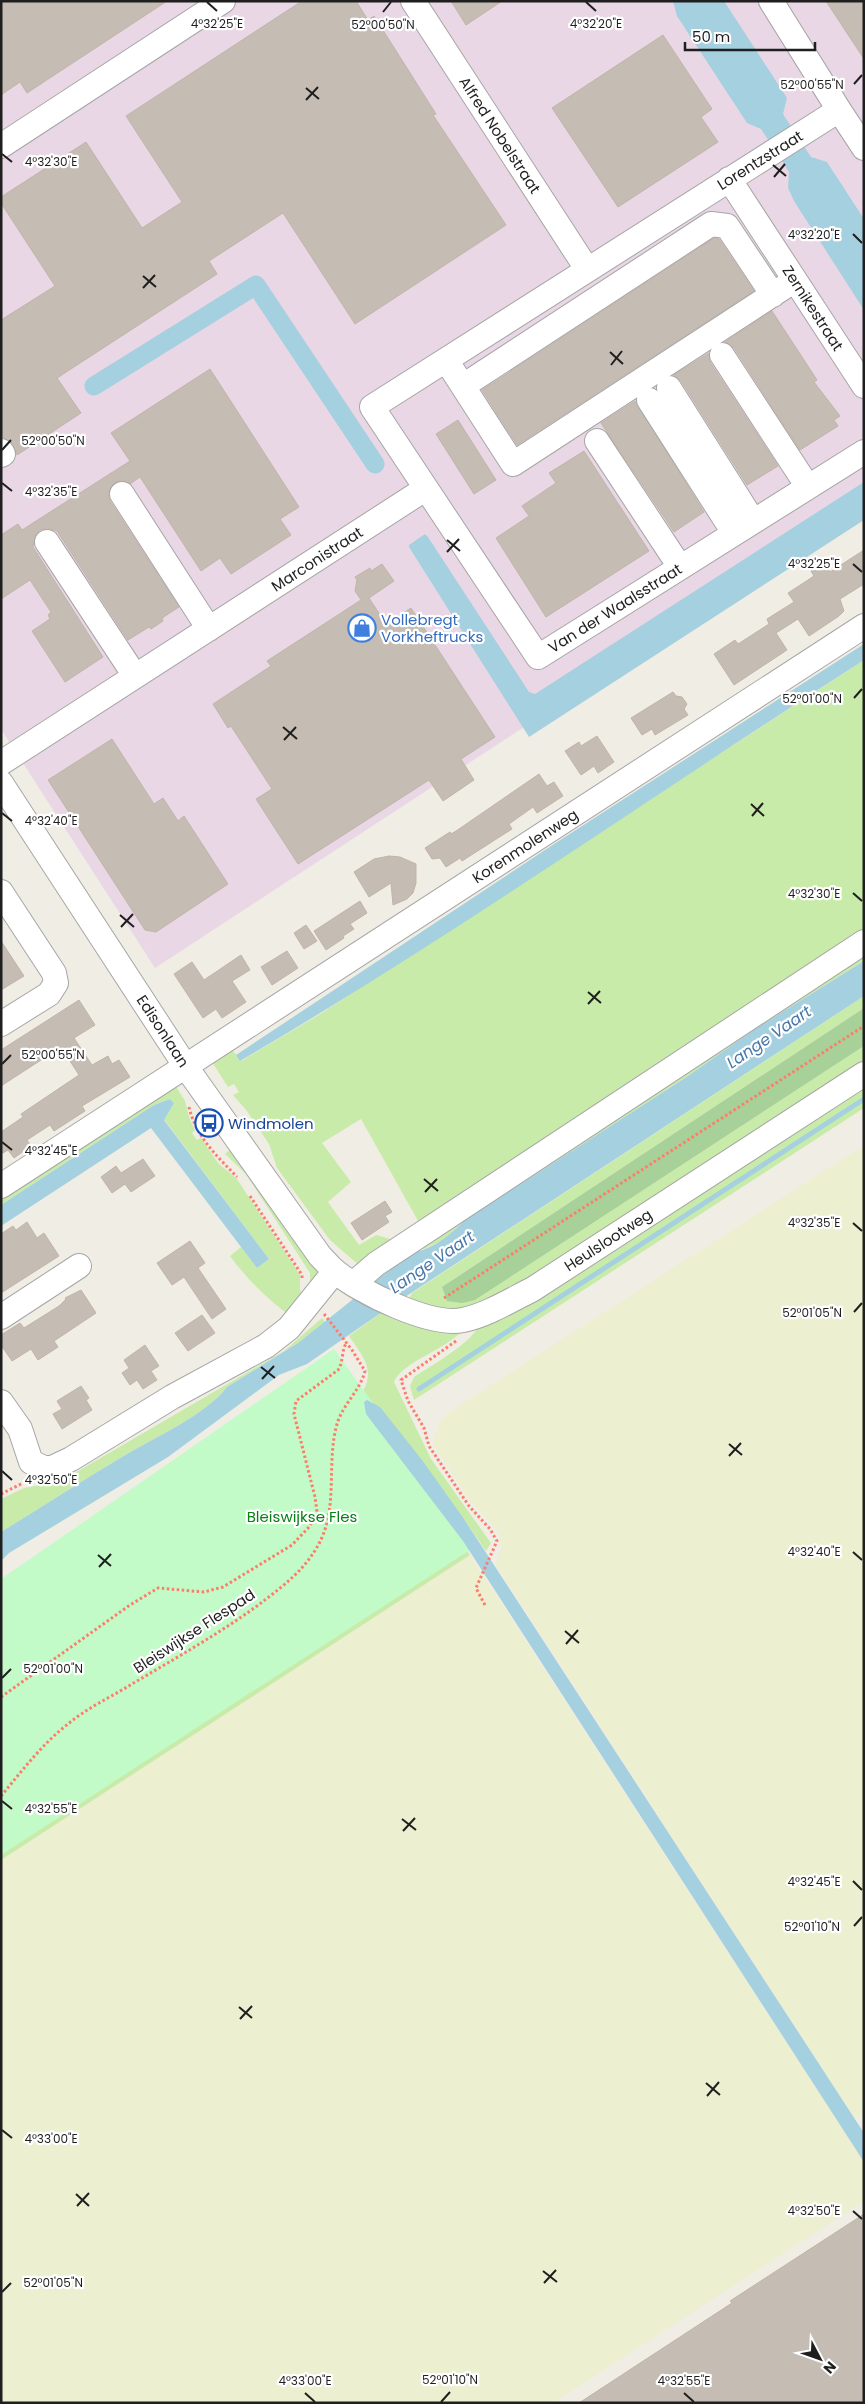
<svg xmlns="http://www.w3.org/2000/svg" width="865" height="2404" font-family="Poppins,sans-serif">
<rect width="100%" height="100%" fill="#f0ede5"/>
<path fill="#e9d7e5" d="M 1,1 L 864,1 L 864,505 L 155,968 L 1,729 Z"/>
<path fill="#ecefd0" d="M 864,1145 L 864,2114 L 855,2119 L 495,1564 L 501,1549 L 500,1536 L 489,1521 L 470,1501 L 435,1447 L 433,1439 L 442,1419 L 454,1409 Z
M 470,1555 L 864,2162 L 864,2201 L 553,2403 L 1,2403 L 1,1860 Z"/>
<path fill="#c9ebaa" d="M 864,660 L 864,937 L 422,1228 L 361,1119 L 322,1143 L 351,1182 L 328,1202 L 359,1245 L 376,1235 L 401,1242 L 361,1267 L 330,1240 L 277,1168 L 269,1144 L 247,1111 L 233,1095 L 239,1092 L 234,1084 L 228,1087 L 210,1059 L 230,1047 L 241,1061 L 317,1016 Z
M 864,949 L 864,961 L 758,1027 L 685,1078 L 465,1220 C 449,1238 434,1246 412,1253 C 400,1257 387,1272 379,1280 L 369,1273 Z
M 864,996 L 864,1008 L 442,1287 L 447,1301 L 475,1300 L 864,1046 L 864,1064 L 517,1286 C 494,1296 468,1312 442,1309 C 431,1308 419,1304 408,1301 L 412,1293 Z
M 174,1083 L 185,1101 L 190,1120 L 195,1130 L 192,1133 L 197,1140 L 201,1138 L 218,1163 L 237,1179 L 300,1275 L 300,1290 L 305,1297 L 289,1315 C 266,1298 247,1279 230,1256 L 241,1247 L 257,1268 L 269,1259 L 164,1119 L 174,1103 L 170,1099 L 154,1105 L 1,1205 L 1,1195 Z
M 864,1084 L 864,1108 L 414,1400 L 410,1386 L 414,1377 C 433,1364 473,1343 481,1322 Z
M 232,1148 L 320,1270 L 310,1288 L 310,1273 L 246,1174 L 225,1154 Z
M 382,1312 L 462,1331 C 445,1350 402,1362 394,1382 L 431,1459 L 491,1543 L 486,1551 L 464,1519 L 465,1548 L 470,1555 L 1,1860 L 1,1806 L 363,1391 C 376,1368 361,1355 349,1336 Z
M 322,1318 L 325,1322 L 298,1343 L 227,1387 C 206,1415 153,1438 122,1457 C 82,1481 42,1507 1,1532 L 1,1499 L 24,1488 L 61,1481 L 284,1351 Z"/>
<path fill="#a8d099" d="M 864,1008 L 864,1046 L 475,1300 L 462,1303 L 447,1301 L 442,1287 Z"/>
<path fill="#c2fbc8" d="M 334,1349 L 476,1546 L 1,1855 L 1,1579 Z"/>
<path fill="#a5d0df" d="M 673,1 L 724,1 L 787,98 L 783,114 L 811,157 L 827,162 L 864,219 L 864,310 L 794,201 L 788,188 L 789,172 L 761,129 L 747,123 L 677,16 Z
M 864,482 L 864,520 L 529,737 L 409,547 L 409,545 L 425,534 L 428,537 L 529,692 L 535,694 Z
M 864,644 L 864,660 C 656,793 454,936 240,1061 L 236,1055 L 551,846 Z
M 864,961 L 864,996 L 382,1312 L 307,1364 L 279,1375 L 168,1457 L 9,1553 L 1,1561 L 1,1532 C 42,1507 82,1481 122,1457 C 153,1438 206,1415 227,1387 L 298,1343 L 411,1253 C 431,1250 451,1235 465,1220 L 685,1078 L 758,1027 Z
M 170,1099 L 174,1103 L 164,1120 L 269,1259 L 257,1268 L 151,1128 L 1,1226 L 1,1205 L 154,1105 Z
M 367,1400 L 380,1407 L 422,1460 L 464,1519 L 864,2133 L 864,2162 L 463,1541 L 366,1414 L 364,1402 Z"/>
<g fill="none" stroke-linecap="round" stroke-linejoin="round">
<path stroke="#a5d0df" stroke-width="5" d="M 419,1389 L 864,1099"/>
<path stroke="#a5d0df" stroke-width="19" d="M 94,386 L 256,285 L 375,464"/>
</g>
<path fill="#c5bcb4" stroke="#c2b4a7" d="M 1,1 L 167,1 L 27,93 L 20,82 L 1,95 Z
M 302,1 L 356,1 L 368,20 L 374,16 L 436,114 L 433,115 L 506,225 L 355,324 L 283,213 L 209,261 L 217,274 L 57,378 L 81,413 L 17,455 L 12,443 L 1,436 L 1,320 L 55,286 L 1,203 L 1,197 L 86,142 L 142,228 L 182,202 L 126,116 Z
M 451,1 L 502,1 L 466,25 Z
M 826,1 L 864,1 L 864,59 Z
M 663,35 L 712,109 L 701,117 L 718,142 L 618,207 L 552,108 Z
M 714,238 L 719,239 L 754,291 L 517,445 L 482,390 Z
M 772,311 L 817,380 L 814,382 L 840,416 L 834,420 L 838,426 L 800,450 L 734,348 L 725,342 Z
M 709,353 L 710,362 L 778,466 L 747,485 L 681,381 L 674,375 Z
M 210,369 L 299,507 L 280,519 L 291,535 L 231,574 L 220,558 L 201,571 L 140,477 L 130,484 L 122,480 L 114,483 L 108,494 L 110,501 L 179,607 L 162,618 L 163,621 L 151,629 L 149,627 L 128,640 L 57,531 L 47,528 L 40,530 L 35,536 L 33,547 L 103,657 L 65,682 L 32,631 L 50,619 L 48,615 L 51,612 L 30,580 L 1,599 L 1,535 L 18,524 L 22,530 L 130,461 L 111,433 Z
M 635,401 L 704,512 L 674,532 L 601,423 Z
M 458,420 L 496,480 L 474,494 L 436,434 Z
M 584,451 L 649,551 L 546,617 L 496,538 L 529,516 L 522,506 L 556,483 L 549,473 Z
M 864,550 L 864,584 L 840,599 L 844,611 L 839,616 L 809,636 L 798,619 L 776,633 L 787,650 L 734,685 L 714,654 L 735,640 L 738,644 L 769,624 L 767,619 L 794,602 L 788,593 L 814,576 L 811,571 L 823,561 L 830,572 Z
M 382,564 L 394,581 L 369,598 L 386,624 L 411,608 L 495,737 L 461,759 L 474,780 L 443,801 L 429,780 L 298,864 L 256,799 L 272,789 L 231,726 L 228,728 L 213,704 L 271,666 L 267,661 L 361,600 L 355,591 L 357,580 L 355,577 L 370,568 L 371,571 Z
M 673,692 L 676,696 L 682,697 L 687,704 L 684,709 L 688,715 L 655,735 L 652,729 L 642,735 L 631,718 Z
M 597,736 L 614,762 L 598,773 L 594,766 L 581,775 L 565,751 L 579,742 L 581,746 Z
M 112,739 L 154,804 L 163,798 L 178,821 L 184,816 L 228,884 L 156,932 L 145,930 L 48,780 Z
M 539,774 L 547,786 L 554,782 L 563,796 L 537,813 L 533,807 L 509,824 L 512,829 L 462,861 L 460,858 L 446,867 L 440,858 L 432,859 L 425,848 L 450,832 L 451,834 L 456,831 Z
M 389,856 L 400,857 L 416,864 L 416,883 L 413,893 L 407,899 L 393,905 L 391,883 L 369,897 L 354,872 L 374,859 Z
M 360,901 L 367,913 L 350,924 L 354,929 L 343,936 L 344,938 L 326,950 L 314,931 Z
M 306,925 L 317,941 L 304,949 L 294,933 Z
M 1,941 L 24,976 L 1,990 Z
M 287,951 L 298,968 L 272,985 L 261,967 Z
M 241,955 L 250,970 L 232,981 L 246,1002 L 222,1018 L 216,1009 L 203,1018 L 174,974 L 192,962 L 204,980 Z
M 79,1000 L 95,1025 L 74,1038 L 92,1065 L 108,1056 L 112,1064 L 119,1060 L 130,1077 L 82,1106 L 85,1111 L 54,1131 L 50,1125 L 27,1140 L 31,1146 L 14,1158 L 8,1150 L 1,1154 L 1,1132 L 23,1117 L 21,1114 L 79,1075 L 61,1047 L 1,1086 L 1,1050 Z
M 143,1159 L 155,1176 L 131,1192 L 125,1184 L 112,1193 L 101,1177 L 116,1166 L 121,1173 Z
M 385,1201 L 392,1212 L 385,1216 L 389,1222 L 362,1240 L 351,1223 Z
M 27,1222 L 37,1238 L 44,1233 L 59,1256 L 1,1293 L 1,1234 L 13,1226 L 16,1230 Z
M 190,1241 L 205,1263 L 198,1268 L 226,1309 L 212,1319 L 184,1277 L 172,1285 L 157,1263 Z
M 81,1290 L 96,1313 L 54,1341 L 58,1347 L 38,1360 L 31,1349 L 12,1361 L 1,1345 L 1,1335 L 20,1323 L 24,1328 L 59,1306 L 66,1299 L 65,1298 Z
M 202,1315 L 215,1333 L 188,1351 L 175,1333 Z
M 145,1345 L 159,1366 L 151,1371 L 157,1380 L 143,1389 L 137,1380 L 130,1385 L 122,1373 L 129,1368 L 124,1360 Z
M 81,1386 L 89,1398 L 86,1400 L 92,1410 L 62,1429 L 53,1414 L 62,1409 L 57,1401 Z
M 864,2214 L 864,2403 L 579,2403 L 732,2303 L 730,2301 Z"/>
<g fill="none" stroke-linecap="round" stroke-linejoin="round">
<g stroke="#a6a6a6" stroke-width="26">
<path id="minor" d="M 413,1 L 587,269
M 771,1 L 839,110 L 372,407 L 538,657 L 864,452
M 839,110 L 864,148
M 1,146 L 223,1
M 729,179 L 864,386
M 722,355 L 808,487
M 446,360 L 513,464 L 795,280
M 463,386 L 711,224 L 727,226 L 773,295
M 669,388 L 753,521
M 649,400 L 734,533
M 597,441 L 680,567
M 1,451 L 3,454 L 1,455
M 122,494 L 209,629
M 47,542 L 135,676
M 1,763 L 425,489
M 1,783 L 186,1067 L 320,1256 C 325,1261 330,1267 336,1272 C 360,1292 431,1327 463,1320 C 487,1315 511,1300 533,1289 L 864,1074
M 1,892 L 54,973 L 56,983 L 49,994 L 1,1024
M 1,1186 L 864,626
M 353,1284 L 376,1264 L 864,942
M 1,1317 L 79,1266
M 1,1402 L 20,1429 L 31,1462 L 44,1468 L 52,1468 L 71,1459 L 172,1397 L 266,1346 L 289,1328 L 335,1271"/>
</g>
<path stroke="#fd7d6a" stroke-width="3" stroke-dasharray="2.5 2.5" stroke-linecap="butt" d="M 189,1107 C 196,1137 217,1156 237,1177
M 250,1196 L 302,1275 L 302,1280
M 444,1298 L 864,1026
M 456,1341 L 401,1380 L 408,1401 L 424,1428 L 429,1446 L 469,1506 L 490,1529 L 497,1541 L 476,1588 L 486,1607
M 1,1494 L 27,1481
M 1,1697 L 130,1605 L 158,1588 L 204,1592 L 223,1587 L 292,1545 L 310,1526 L 317,1512 L 315,1497 L 294,1414 L 296,1401 L 338,1370 C 344,1361 341,1350 347,1342
M 1,1796 C 22,1771 42,1744 68,1724 C 87,1708 111,1697 132,1684 C 174,1659 217,1635 257,1606 C 278,1590 300,1574 314,1552 C 341,1512 325,1467 337,1424 C 343,1404 360,1391 365,1371 L 352,1350 L 324,1314"/>
<use href="#minor" stroke="#fff" stroke-width="24"/>
</g>
<path fill="none" stroke="#1f1f1f" stroke-width="2" d="M 207,2 L 217,11M 586,2 L 596,11M 383,12 L 391,2M 854,84 L 862,75M 306,88 L 319,99M 306,100 L 318,87M 2,154 L 12,162M 773,165 L 786,176M 774,177 L 785,164M 853,234 L 862,243M 143,276 L 156,287M 143,288 L 155,275M 610,352 L 623,364M 611,365 L 622,351M 2,450 L 11,440M 2,483 L 12,491M 447,540 L 460,551M 447,552 L 459,539M 853,564 L 862,572M 854,698 L 862,689M 283,727 L 297,739M 284,740 L 296,727M 751,804 L 764,816M 2,813 L 12,821M 752,816 L 763,803M 853,893 L 862,901M 120,915 L 134,927M 121,927 L 133,914M 588,992 L 601,1003M 588,1004 L 600,991M 2,1064 L 11,1055M 2,1142 L 12,1150M 424,1179 L 438,1191M 425,1192 L 437,1179M 853,1223 L 862,1231M 854,1312 L 862,1303M 261,1367 L 275,1378M 262,1379 L 274,1366M 729,1444 L 742,1455M 729,1456 L 741,1443M 2,1471 L 12,1480M 853,1552 L 862,1560M 98,1555 L 111,1566M 99,1567 L 111,1554M 565,1631 L 579,1643M 566,1644 L 578,1630M 2,1678 L 11,1669M 2,1801 L 12,1809M 402,1819 L 416,1830M 403,1831 L 415,1818M 853,1881 L 862,1890M 854,1926 L 862,1917M 239,2007 L 252,2018M 240,2019 L 252,2006M 706,2083 L 720,2095M 707,2096 L 719,2082M 2,2130 L 12,2138M 76,2194 L 89,2206M 77,2206 L 89,2193M 853,2211 L 862,2219M 543,2271 L 557,2282M 544,2283 L 556,2270M 2,2292 L 11,2283M 305,2393 L 315,2402M 684,2393 L 694,2402M 441,2402 L 450,2392"/>
<defs>
<g id="shop-ring" transform="scale(1.4375)"><circle r="9.5" fill="#fff" stroke="#3f7fe0" stroke-width="1.5"/><path d="M-5-2.5h2.3a2.7 3.5 0 0 1 5.4 0H5L5.5 6h-11ZM-1.5-2.5h3a1.5 2.3 0 0 0-3 0Z" fill="#3f7fe0"/></g>
<g id="bus-ring" transform="scale(1.4375)"><circle r="9.5" fill="#fff" stroke="#1a4fb4" stroke-width="1.5"/><path d="M-5-6H5V4H4V6H2V4H-2V6H-4V4H-5ZM-3.5-4V0h7V-4ZM-3.5 1.2v1.5H-2V1.2ZM2 1.2v1.5H3.5V1.2Z" fill="#1a4fb4"/></g>
</defs>
<g fill-rule="evenodd">
<use href="#shop-ring" x="362" y="628"/>
<use href="#bus-ring" x="209" y="1123"/>
</g>
<g text-anchor="middle" dominant-baseline="central" stroke-width="4.5" stroke-linejoin="round" paint-order="stroke">
<g font-size="15" fill="#1f1f1f" stroke="#fff">
<text transform="translate(500 135) rotate(57)">Alfred Nobelstraat</text>
<text transform="translate(760 160) rotate(-32)">Lorentzstraat</text>
<text transform="translate(813 308) rotate(57)">Zernikestraat</text>
<text transform="translate(317 559) rotate(-33)">Marconistraat</text>
<text transform="translate(615 608) rotate(-32)">Van der Waalsstraat</text>
<text transform="translate(525 846) rotate(-33)">Korenmolenweg</text>
<text transform="translate(163 1031) rotate(57)">Edisonlaan</text>
<text transform="translate(608 1240) rotate(-33)">Heulslootweg</text>
<text transform="translate(194 1631) rotate(-33)">Bleiswijkse Flespad</text>
</g>
<g font-size="15" fill="#366cbe" stroke="#fff" text-anchor="start">
<text x="381" y="619">Vollebregt<tspan x="381" dy="17">Vorkheftrucks</tspan></text>
</g>
<g font-size="15" fill="#164399" stroke="#fff" text-anchor="start">
<text x="228" y="1123">Windmolen</text>
</g>
<g font-size="15" fill="#098116" stroke="#fff">
<text x="302" y="1516">Bleiswijkse Fles</text>
</g>
<g font-size="16" font-style="italic" fill="#4676aa" stroke="#fff">
<text transform="translate(769 1037) rotate(-34)">Lange Vaart</text>
<text transform="translate(432 1262) rotate(-34)">Lange Vaart</text>
</g>
</g>
<g font-size="12" text-anchor="middle" fill="#1f1f1f" stroke="#fff" stroke-width="4.5" stroke-linejoin="round" paint-order="stroke">
<text x="217" y="28">4°32'25"E</text>
<text x="596" y="28">4°32'20"E</text>
<text x="383" y="29">52°00'50"N</text>
<text x="812" y="89">52°00'55"N</text>
<text x="51" y="166">4°32'30"E</text>
<text x="814" y="239">4°32'20"E</text>
<text x="53" y="445">52°00'50"N</text>
<text x="51" y="496">4°32'35"E</text>
<text x="814" y="568">4°32'25"E</text>
<text x="812" y="703">52°01'00"N</text>
<text x="51" y="825">4°32'40"E</text>
<text x="814" y="898">4°32'30"E</text>
<text x="53" y="1059">52°00'55"N</text>
<text x="51" y="1155">4°32'45"E</text>
<text x="814" y="1227">4°32'35"E</text>
<text x="812" y="1317">52°01'05"N</text>
<text x="51" y="1484">4°32'50"E</text>
<text x="814" y="1556">4°32'40"E</text>
<text x="53" y="1673">52°01'00"N</text>
<text x="51" y="1813">4°32'55"E</text>
<text x="814" y="1886">4°32'45"E</text>
<text x="812" y="1931">52°01'10"N</text>
<text x="51" y="2143">4°33'00"E</text>
<text x="814" y="2215">4°32'50"E</text>
<text x="53" y="2287">52°01'05"N</text>
<text x="450" y="2384">52°01'10"N</text>
<text x="305" y="2385">4°33'00"E</text>
<text x="684" y="2385">4°32'55"E</text>
</g>
<rect width="865" height="2404" fill="none" stroke="#1f1f1f" stroke-width="5"/>
<g transform="translate(820 2359) rotate(131)" stroke="#ffffff" stroke-width="4" paint-order="stroke">
<path d="M0-4L9 19L0 12L-9 19Z" fill="#1f1f1f"/>
<text y="-8" font-size="14" font-weight="bold" text-anchor="middle" fill="#1f1f1f">N</text>
</g>
<path d="M685 42v8h130v-8" fill="none" stroke="#1f1f1f" stroke-width="2.5"/>
<text x="692" y="42" font-size="15" fill="#1f1f1f" stroke="#ffffff" stroke-width="4" paint-order="stroke">50 m</text>
</svg>
